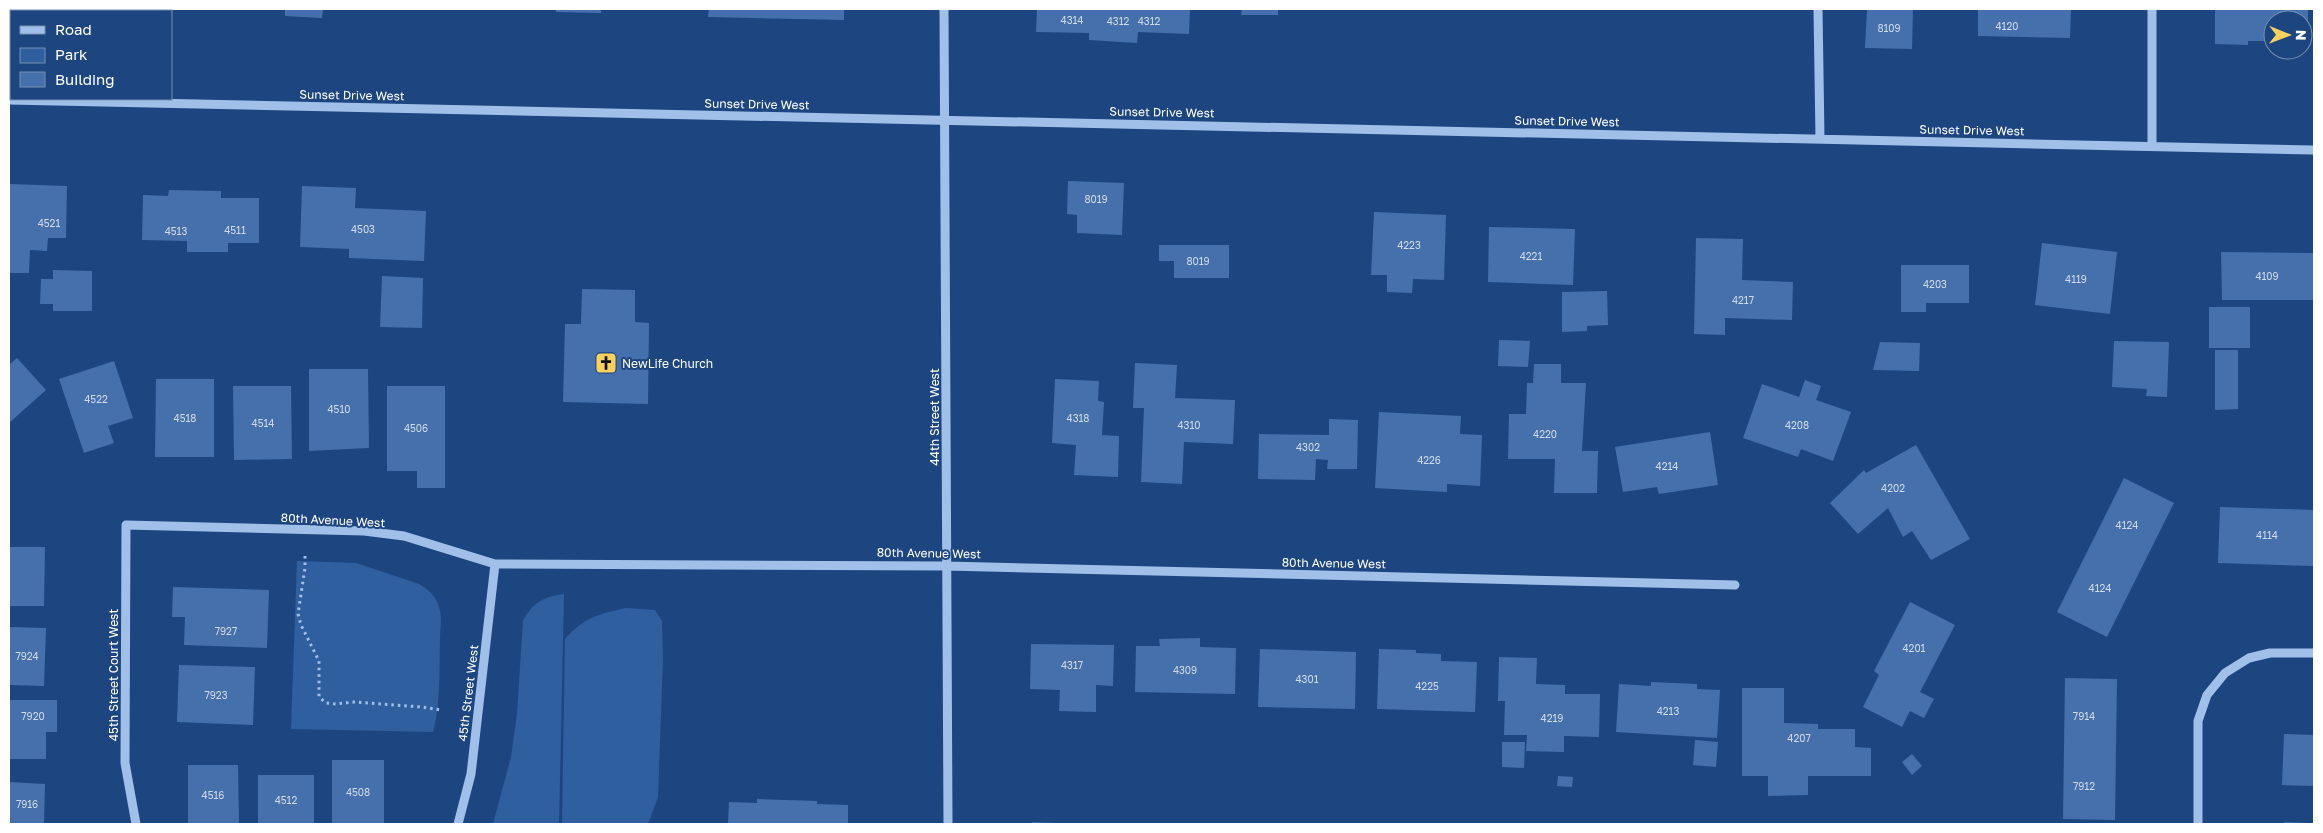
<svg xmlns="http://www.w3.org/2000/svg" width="2323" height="833" font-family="'Golos Text',sans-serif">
<rect width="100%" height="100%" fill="#1d4681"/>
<path fill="#305f9f" d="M 297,561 L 356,563 L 419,584 C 430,590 438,599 440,611 C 442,619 440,630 440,638 C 439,669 441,703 433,732 L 291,729 Z
M 564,594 L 559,824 L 493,824 L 511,757 L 517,714 L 523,621 C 532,603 545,596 564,594 Z
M 626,608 L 655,610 L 662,621 L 663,658 L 658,797 L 648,824 L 562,824 L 565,639 C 585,617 598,614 626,608 Z"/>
<path fill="#4570ab" d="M 285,9 L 323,9 L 322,18 L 285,16 Z
M 556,9 L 601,9 L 601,13 L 556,12 Z
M 709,9 L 844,9 L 844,20 L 708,17 Z
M 1037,9 L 1190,9 L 1189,34 L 1138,32 L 1137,43 L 1089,40 L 1089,33 L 1036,32 Z
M 1242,9 L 1278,9 L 1278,15 L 1241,15 Z
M 1867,9 L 1913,9 L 1912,49 L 1865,48 Z
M 1978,9 L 2071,9 L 2070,38 L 1978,36 Z
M 2215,9 L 2308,9 L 2308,42 L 2303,42 L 2303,20 L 2273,20 L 2273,41 L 2248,41 L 2248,45 L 2215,44 Z
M 1068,181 L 1124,183 L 1122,235 L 1077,233 L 1077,215 L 1067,214 Z
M 9,184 L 67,186 L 66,238 L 48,238 L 47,251 L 30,250 L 29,273 L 9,273 Z
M 302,186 L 356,188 L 355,208 L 426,211 L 424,261 L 349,258 L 349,249 L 300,247 Z
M 169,190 L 221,191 L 221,198 L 259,198 L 259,243 L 228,243 L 228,252 L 187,252 L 187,241 L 142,240 L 143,195 L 168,196 Z
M 1374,212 L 1446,215 L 1444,280 L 1413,279 L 1412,293 L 1387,292 L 1387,275 L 1371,275 Z
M 1489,227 L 1575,229 L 1573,285 L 1488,282 Z
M 1696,238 L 1743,239 L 1742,280 L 1793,282 L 1792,320 L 1725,318 L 1725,335 L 1694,334 Z
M 2042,243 L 2117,252 L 2110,314 L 2035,305 Z
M 1159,245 L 1229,245 L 1229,278 L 1174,278 L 1174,261 L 1159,261 Z
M 2221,252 L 2313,253 L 2313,300 L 2222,300 Z
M 1901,265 L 1969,265 L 1969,303 L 1926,303 L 1926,312 L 1901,312 Z
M 53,270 L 92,271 L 92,311 L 53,311 L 53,304 L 40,304 L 41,279 L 53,279 Z
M 382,276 L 423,278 L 422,328 L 380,327 Z
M 582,289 L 635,290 L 635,322 L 649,323 L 648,404 L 563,402 L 565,324 L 581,324 Z
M 1607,291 L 1608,325 L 1587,326 L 1587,331 L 1562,332 L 1562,292 Z
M 2209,307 L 2250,307 L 2250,348 L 2209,348 Z
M 1499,340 L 1530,341 L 1528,367 L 1498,366 Z
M 2114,341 L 2169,342 L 2167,397 L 2146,396 L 2147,389 L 2112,387 Z
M 1880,342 L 1920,343 L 1919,371 L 1873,370 Z
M 2215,350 L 2238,350 L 2238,409 L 2215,410 Z
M 17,358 L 46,390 L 9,423 L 9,365 Z
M 114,361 L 133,418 L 108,426 L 114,443 L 84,453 L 59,379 Z
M 1135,363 L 1177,365 L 1175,398 L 1235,400 L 1233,444 L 1184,442 L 1182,484 L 1141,482 L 1144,408 L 1133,408 Z
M 1534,364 L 1561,364 L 1561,383 L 1586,383 L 1582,451 L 1598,451 L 1597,493 L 1554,493 L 1555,459 L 1508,459 L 1509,414 L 1526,414 L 1527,383 L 1533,383 Z
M 309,369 L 368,369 L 369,448 L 309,451 Z
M 156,379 L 214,379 L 214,457 L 155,457 Z
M 1055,379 L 1099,381 L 1098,401 L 1104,402 L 1102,435 L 1119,436 L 1118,477 L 1074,475 L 1076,445 L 1052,443 Z
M 1805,380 L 1821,386 L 1816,400 L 1851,412 L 1833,461 L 1801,449 L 1798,457 L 1743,438 L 1762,384 L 1799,397 Z
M 233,386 L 291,386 L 292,459 L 234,460 Z
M 387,386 L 445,386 L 445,488 L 417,488 L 417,471 L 387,471 Z
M 1379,412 L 1461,416 L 1460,434 L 1482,435 L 1480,486 L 1447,484 L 1447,492 L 1375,488 Z
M 1329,419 L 1358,420 L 1357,469 L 1327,469 L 1328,460 L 1316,459 L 1315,480 L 1258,479 L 1259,434 L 1329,435 Z
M 1710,432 L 1718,485 L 1659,494 L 1657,487 L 1623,492 L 1615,447 Z
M 1916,445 L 1970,539 L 1931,560 L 1912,531 L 1903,537 L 1888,508 L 1858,534 L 1830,503 L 1864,470 L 1866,473 Z
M 2124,478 L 2174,503 L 2107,637 L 2057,612 Z
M 2220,507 L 2314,510 L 2314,566 L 2218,563 Z
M 9,547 L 45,547 L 44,606 L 9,606 Z
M 173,587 L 269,590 L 267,648 L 184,645 L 185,617 L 172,617 Z
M 1910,602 L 1955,625 L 1920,692 L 1934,699 L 1924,718 L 1910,711 L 1902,727 L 1863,707 L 1879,675 L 1874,671 Z
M 9,627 L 46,628 L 44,686 L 9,685 Z
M 1200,638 L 1200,647 L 1236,648 L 1235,694 L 1135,692 L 1136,646 L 1160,646 L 1159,639 Z
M 1031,644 L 1114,645 L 1113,686 L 1096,685 L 1096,712 L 1059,711 L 1060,690 L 1030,689 Z
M 1260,649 L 1356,652 L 1355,709 L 1258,707 Z
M 1379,649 L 1416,650 L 1416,653 L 1441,654 L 1441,661 L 1477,662 L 1475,712 L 1377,709 Z
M 1499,657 L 1537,658 L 1536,684 L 1565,685 L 1565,694 L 1600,694 L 1599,737 L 1564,736 L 1564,752 L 1526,751 L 1527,735 L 1504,735 L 1505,701 L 1498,701 Z
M 179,665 L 255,667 L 253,725 L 177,722 Z
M 2065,678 L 2117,679 L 2115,820 L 2063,819 Z
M 1651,682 L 1697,684 L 1697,689 L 1720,690 L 1717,738 L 1616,732 L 1619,684 L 1651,686 Z
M 1742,688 L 1784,688 L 1784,723 L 1818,724 L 1818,729 L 1855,729 L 1855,747 L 1871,748 L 1871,776 L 1808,776 L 1808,795 L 1768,796 L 1768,776 L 1742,776 Z
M 9,700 L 57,700 L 57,732 L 46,732 L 46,759 L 9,759 Z
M 2284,734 L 2314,735 L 2314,786 L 2282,785 Z
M 1695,740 L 1718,742 L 1716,767 L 1693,765 Z
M 1502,742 L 1525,742 L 1524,768 L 1502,767 Z
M 1912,754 L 1922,766 L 1912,775 L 1902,762 Z
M 332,760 L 384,760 L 384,823 L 332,824 Z
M 188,765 L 238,765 L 239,824 L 188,824 Z
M 258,775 L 314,775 L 314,824 L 258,824 Z
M 1558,776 L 1573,777 L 1572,787 L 1557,786 Z
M 9,782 L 45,784 L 44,824 L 9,824 Z
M 757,799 L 817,801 L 817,804 L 848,805 L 848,824 L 728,824 L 729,802 L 757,803 Z
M 1032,822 L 1056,823 L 1056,824 L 1032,824 Z
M 2284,822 L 2308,823 L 2308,824 L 2284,824 Z"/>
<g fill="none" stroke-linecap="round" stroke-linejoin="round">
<path stroke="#a1c0e9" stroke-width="3" stroke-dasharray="2.5 4" stroke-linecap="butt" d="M 305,556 L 305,568 L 298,614 L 301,625 L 319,661 L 319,697 L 326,703 L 336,704 L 354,702 L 422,707 L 441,710"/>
<path stroke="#a1c0e9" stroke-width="9" d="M 944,9 L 948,824
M 1818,9 L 1820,139
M 9,100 L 2314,150
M 2152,146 L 2152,9
M 136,824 L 125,763 L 126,525 L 364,531 L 404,536 L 495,564 L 947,566 L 1735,585
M 458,824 L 471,774 L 495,564
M 2198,824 L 2198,721 L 2207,695 L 2225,673 L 2249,658 L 2270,653 L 2314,653"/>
</g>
<defs>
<g id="church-square" transform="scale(1.125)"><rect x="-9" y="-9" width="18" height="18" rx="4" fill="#f9d15f" stroke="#1d4681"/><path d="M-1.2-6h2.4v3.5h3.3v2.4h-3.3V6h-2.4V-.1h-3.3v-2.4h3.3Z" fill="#111"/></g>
</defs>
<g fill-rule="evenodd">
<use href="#church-square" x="606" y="363"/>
</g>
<g text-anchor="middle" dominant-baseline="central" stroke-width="4" stroke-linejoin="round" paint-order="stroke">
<g font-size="10" fill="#d0dbea">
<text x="1072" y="20">4314</text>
<text x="1118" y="21">4312</text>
<text x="1149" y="21">4312</text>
<text x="2007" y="26">4120</text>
<text x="1889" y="28">8109</text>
<text x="1096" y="199">8019</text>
<text x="49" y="223">4521</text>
<text x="363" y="229">4503</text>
<text x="235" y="230">4511</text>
<text x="176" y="231">4513</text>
<text x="1409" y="245">4223</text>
<text x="1531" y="256">4221</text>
<text x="1198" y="261">8019</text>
<text x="2267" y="276">4109</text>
<text x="2076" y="279">4119</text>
<text x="1935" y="284">4203</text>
<text x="1743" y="300">4217</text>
<text x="96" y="399">4522</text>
<text x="339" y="409">4510</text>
<text x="185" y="418">4518</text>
<text x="1078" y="418">4318</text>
<text x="263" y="423">4514</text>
<text x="1189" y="425">4310</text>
<text x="1797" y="425">4208</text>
<text x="416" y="428">4506</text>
<text x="1545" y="434">4220</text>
<text x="1308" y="447">4302</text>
<text x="1429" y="460">4226</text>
<text x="1667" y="466">4214</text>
<text x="1893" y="488">4202</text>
<text x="2127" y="525">4124</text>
<text x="2267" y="535">4114</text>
<text x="2100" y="588">4124</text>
<text x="226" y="631">7927</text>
<text x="1914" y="648">4201</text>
<text x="27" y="656">7924</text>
<text x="1072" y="665">4317</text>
<text x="1185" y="670">4309</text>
<text x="1307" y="679">4301</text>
<text x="1427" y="686">4225</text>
<text x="216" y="695">7923</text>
<text x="1668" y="711">4213</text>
<text x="33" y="716">7920</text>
<text x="2084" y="716">7914</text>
<text x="1552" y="718">4219</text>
<text x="1799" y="738">4207</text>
<text x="2084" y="786">7912</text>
<text x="358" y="792">4508</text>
<text x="213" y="795">4516</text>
<text x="286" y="800">4512</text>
<text x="27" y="804">7916</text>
</g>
<g font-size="12" fill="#fff" stroke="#1d4681">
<text transform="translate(352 95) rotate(1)">Sunset Drive West</text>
<text transform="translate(757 104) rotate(1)">Sunset Drive West</text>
<text transform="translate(1162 112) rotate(1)">Sunset Drive West</text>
<text transform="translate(1567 121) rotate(1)">Sunset Drive West</text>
<text transform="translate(1972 130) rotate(1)">Sunset Drive West</text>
<text transform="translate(934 417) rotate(-90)">44th Street West</text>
<text transform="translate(333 520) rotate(3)">80th Avenue West</text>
<text transform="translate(929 553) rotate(1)">80th Avenue West</text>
<text transform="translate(1334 563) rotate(1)">80th Avenue West</text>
<text transform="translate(113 675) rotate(-90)">45th Street Court West</text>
<text transform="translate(468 693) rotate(-83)">45th Street West</text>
</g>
<g font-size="12" fill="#fff" stroke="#1d4681" text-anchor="start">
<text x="622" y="363">NewLife Church</text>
</g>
</g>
<rect width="2323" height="833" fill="none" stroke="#ffffff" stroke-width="20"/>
<rect x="10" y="10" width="162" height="90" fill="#1d4681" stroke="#7790b3"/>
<rect x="20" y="26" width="25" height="8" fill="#a1c0e9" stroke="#7790b3"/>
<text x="55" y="35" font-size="15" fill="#ffffff">Road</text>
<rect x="20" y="48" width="25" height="15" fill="#305f9f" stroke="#7790b3"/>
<text x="55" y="60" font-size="15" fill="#ffffff">Park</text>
<rect x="20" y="72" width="25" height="15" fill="#4570ab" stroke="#7790b3"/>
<text x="55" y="85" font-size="15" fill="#ffffff">Building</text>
<g transform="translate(2288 35) rotate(91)"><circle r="24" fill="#1d4681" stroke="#7790b3"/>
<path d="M0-4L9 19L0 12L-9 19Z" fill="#f9d15f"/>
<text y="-8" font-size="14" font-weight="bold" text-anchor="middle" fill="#ffffff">N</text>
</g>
</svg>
